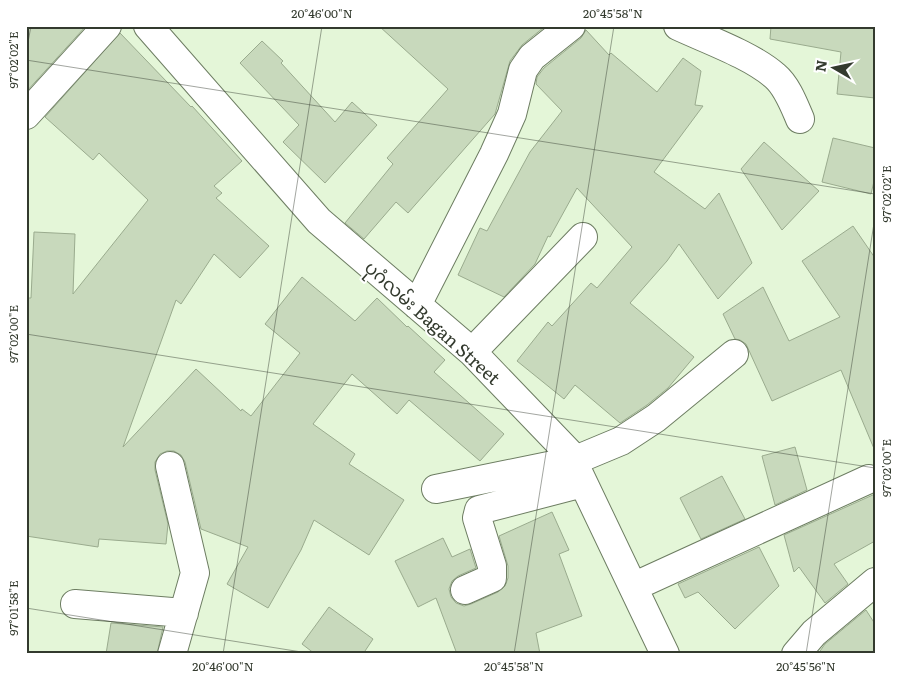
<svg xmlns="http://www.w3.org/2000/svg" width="901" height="680" font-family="Literata,'Noto Sans Myanmar',serif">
<rect width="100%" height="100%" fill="#e4f6d8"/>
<path fill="#c8d9bc" stroke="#9aab8e" d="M 26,26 L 86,26 L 26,92 Z
M 379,26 L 542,26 L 543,28 L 522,45 L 510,61 L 495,114 L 408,213 L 396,202 L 364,239 L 345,223 L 393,164 L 387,158 L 448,89 Z
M 771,26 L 875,26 L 875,98 L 837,94 L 841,52 L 770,39 Z
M 586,30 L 609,55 L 611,53 L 657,92 L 683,58 L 701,71 L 695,105 L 703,106 L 654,172 L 705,209 L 719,193 L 752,263 L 718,299 L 679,244 L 667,261 L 630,303 L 694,357 L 668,388 L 647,405 L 620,423 L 575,385 L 564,399 L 517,361 L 548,322 L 552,326 L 591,283 L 597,288 L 632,247 L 577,188 L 550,237 L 548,236 L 535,264 L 504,297 L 458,275 L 480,228 L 487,231 L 530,152 L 562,111 L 536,84 L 537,77 L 544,68 L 581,38 Z
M 120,33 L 191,107 L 192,106 L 242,161 L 214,186 L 222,193 L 216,198 L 269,246 L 240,278 L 214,254 L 181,304 L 176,300 L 123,447 L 196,369 L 241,411 L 242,409 L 251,416 L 300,353 L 265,324 L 302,277 L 355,321 L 377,298 L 407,327 L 408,326 L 445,360 L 434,372 L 504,434 L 480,461 L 409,400 L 397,414 L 352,374 L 313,424 L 355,454 L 349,464 L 404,500 L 369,555 L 314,520 L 301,550 L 268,608 L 227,584 L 248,547 L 201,529 L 185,462 L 181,455 L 174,451 L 167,451 L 160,454 L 155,462 L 155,470 L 168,524 L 166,544 L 99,539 L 98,547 L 26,536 L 26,298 L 31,298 L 34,232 L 75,234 L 73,294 L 148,200 L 99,153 L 93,160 L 45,117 Z
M 262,41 L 283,61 L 281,63 L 335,122 L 352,102 L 377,125 L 325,183 L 283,142 L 299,125 L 240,63 Z
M 833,138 L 875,148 L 875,177 L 871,194 L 822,182 Z
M 764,142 L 819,191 L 782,230 L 741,169 Z
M 853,226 L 875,258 L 875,451 L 841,370 L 772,401 L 746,344 L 740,340 L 735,339 L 723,314 L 763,287 L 789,341 L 840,317 L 802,261 Z
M 795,447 L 807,490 L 775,505 L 762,456 Z
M 722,476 L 745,519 L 701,539 L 680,498 Z
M 875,494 L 875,541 L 834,564 L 848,584 L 825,603 L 799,567 L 794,572 L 784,535 Z
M 552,512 L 569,550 L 559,554 L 582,616 L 536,633 L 540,654 L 457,654 L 436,598 L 418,607 L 395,561 L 443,538 L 452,557 L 470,549 L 476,568 L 458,576 L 452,581 L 449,589 L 451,597 L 456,603 L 464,606 L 471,604 L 498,592 L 505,586 L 508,578 L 508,566 L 499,536 Z
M 759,547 L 779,586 L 735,629 L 698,592 L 685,598 L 678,584 Z
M 329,607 L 373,639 L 363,654 L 315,654 L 302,644 Z
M 866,610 L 875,624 L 875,654 L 818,654 L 825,644 Z
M 111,623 L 163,627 L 157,654 L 106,654 Z"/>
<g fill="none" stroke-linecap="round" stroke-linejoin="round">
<g stroke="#6d7d62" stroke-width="30">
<path id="minor" d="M 148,26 L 319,221 L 472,352 L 569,453 L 665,654
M 678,26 C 708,40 751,55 775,76 C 787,86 794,105 800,119
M 26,115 L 107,26
M 417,305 L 494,154 L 512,114 L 523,70 L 532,57 L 571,26
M 472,352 L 583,237
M 170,466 L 195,573 L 172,654
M 436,489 L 573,461 L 621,441 L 656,418 L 734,354
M 633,587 L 869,479
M 465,590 L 492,578 L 492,566 L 477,518 L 479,510 L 583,483
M 75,604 L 184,613
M 796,654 L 814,633 L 875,582"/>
</g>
<use href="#minor" stroke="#fff" stroke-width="28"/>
</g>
<path fill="none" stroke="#333a2e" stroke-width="1" stroke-opacity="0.45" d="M 26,53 L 31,26M 26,60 L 875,194M 26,334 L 875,468M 26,608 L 314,654M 223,654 L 322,26M 514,654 L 614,26M 806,654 L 875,217"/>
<g text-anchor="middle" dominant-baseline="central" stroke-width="4" stroke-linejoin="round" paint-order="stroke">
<g font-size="18" fill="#333a2e" stroke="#fff">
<text transform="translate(433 322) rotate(42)">ပုဂံလမ်း Bagan Street</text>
</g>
</g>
<rect width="901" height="680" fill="none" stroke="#ffffff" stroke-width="55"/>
<g transform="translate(834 68) rotate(279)" stroke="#ffffff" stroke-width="4" paint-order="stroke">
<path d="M0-4L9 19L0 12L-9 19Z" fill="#333a2e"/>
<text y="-8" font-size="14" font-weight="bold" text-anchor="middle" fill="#333a2e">N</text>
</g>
<rect x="28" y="28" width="846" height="624" fill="none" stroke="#333a2e" stroke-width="2"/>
<g font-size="12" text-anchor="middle" fill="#333a2e">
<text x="322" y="18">20°46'00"N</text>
<text x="613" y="18">20°45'58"N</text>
<text transform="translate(14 60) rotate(-90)" y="4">97°02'02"E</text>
<text transform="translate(887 194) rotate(-90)" y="4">97°02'02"E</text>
<text transform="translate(14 334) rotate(-90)" y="4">97°02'00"E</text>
<text transform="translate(887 468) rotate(-90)" y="4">97°02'00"E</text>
<text transform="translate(14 608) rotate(-90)" y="4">97°01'58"E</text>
<text x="223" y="671">20°46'00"N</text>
<text x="514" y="671">20°45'58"N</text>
<text x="806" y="671">20°45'56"N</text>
</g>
</svg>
